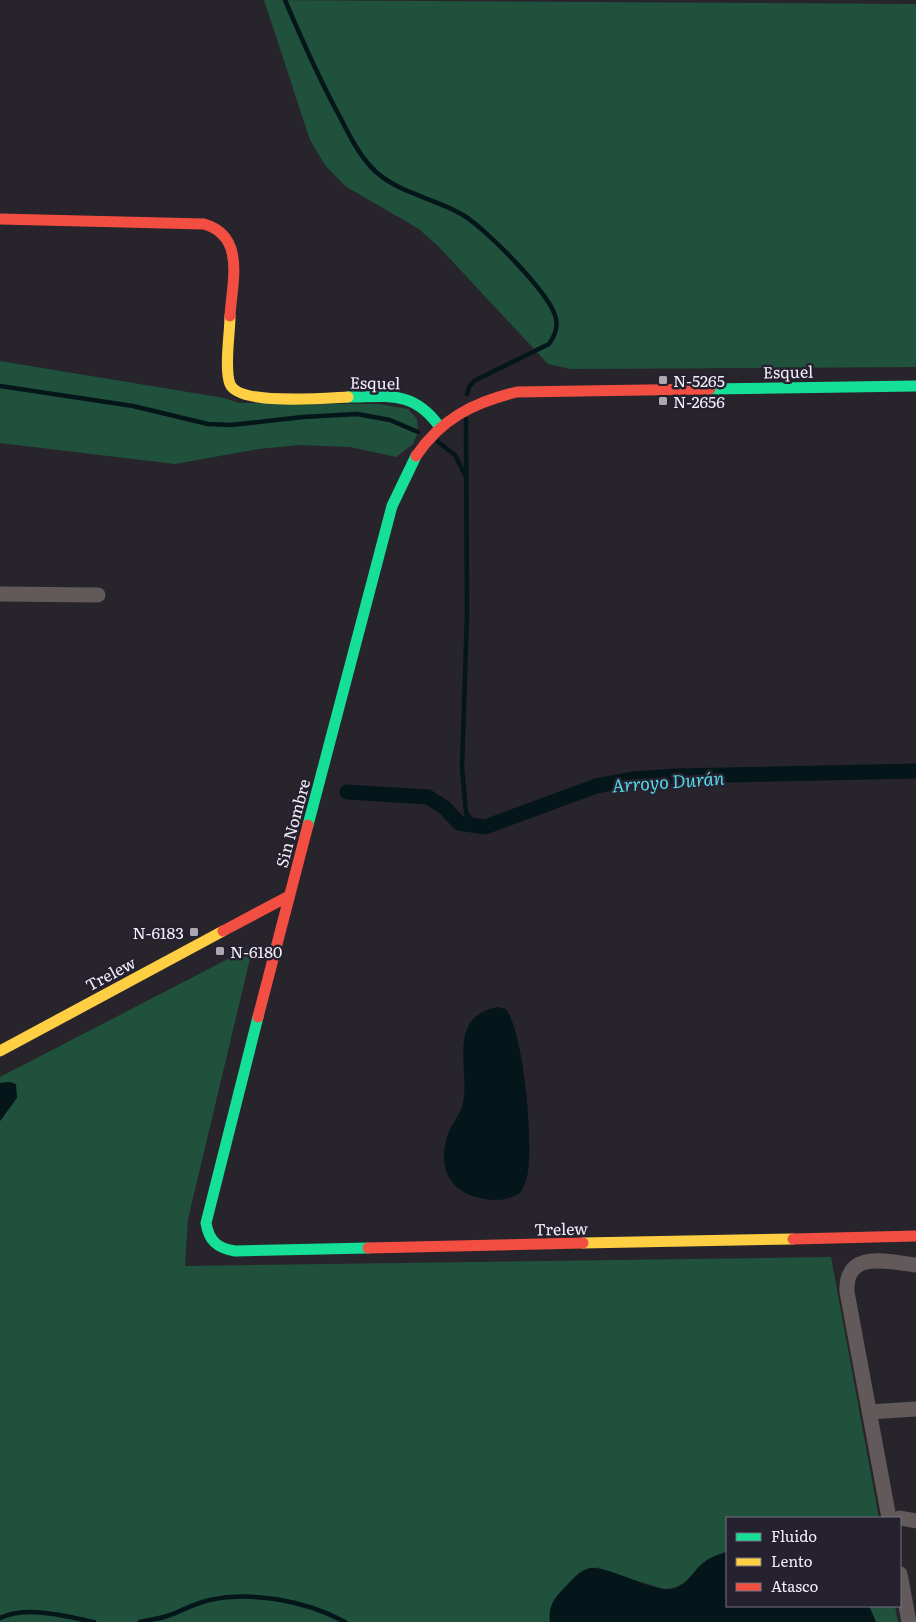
<svg xmlns="http://www.w3.org/2000/svg" width="916" height="1622" font-family="Literata,serif">
<rect width="100%" height="100%" fill="#27242c"/>
<path fill="#20513c" d="M 264,0 L 916,4 L 916,367 L 571,369 L 548,364 L 439,247 L 419,229 L 345,186 L 325,165 L 310,140 Z
M 0,361 L 224,398 L 239,403 L 379,404 L 408,409 L 417,419 L 418,432 L 413,444 L 396,457 L 350,447 L 300,445 L 259,449 L 175,464 L 0,443 Z
M 253,946 L 188,1219 L 185,1266 L 831,1257 L 879,1518 L 727,1518 L 727,1552 C 702,1559 691,1589 664,1589 L 608,1572 L 597,1567 C 575,1581 547,1593 550,1622 L 0,1622 L 0,1121 L 4,1116 L 10,1082 L 0,1083 L 0,1077 Z
M 869,1606 L 895,1606 L 898,1622 L 876,1622 Z"/>
<path fill="#04161a" d="M 497,1007 L 506,1009 C 524,1034 533,1140 528,1172 C 527,1180 524,1186 520,1193 C 506,1202 491,1201 476,1197 C 446,1189 438,1162 448,1134 C 452,1123 461,1114 463,1103 C 470,1067 446,1018 497,1007 Z
M 10,1082 L 16,1084 L 17,1098 L 0,1121 L 0,1083 Z
M 727,1552 L 727,1606 L 869,1606 L 876,1622 L 550,1622 C 548,1604 555,1598 566,1586 C 572,1580 578,1572 587,1569 C 603,1562 648,1591 671,1589 C 686,1587 692,1572 703,1563 C 710,1557 719,1554 727,1552 Z"/>
<g fill="none" stroke-linecap="round" stroke-linejoin="round">
<path stroke="#04161a" stroke-width="4.5" d="M 285,0 C 302,40 319,79 340,117 C 349,135 360,157 375,171 C 400,194 435,198 463,215 C 485,228 552,295 556,319 C 558,328 554,337 549,344 L 474,381 L 469,387 L 467,394
M 0,386 L 133,406 L 208,424 L 231,425 L 303,417 L 357,414 L 390,420 L 418,432
M 466,419 L 467,614 L 462,768 L 466,813 L 477,827
M 438,442 L 455,455 L 465,475
M 0,1618 C 26,1605 66,1616 94,1622
M 140,1622 C 149,1620 158,1619 167,1616 C 182,1611 195,1603 210,1600 C 253,1591 307,1601 345,1622"/>
<path stroke="#04161a" stroke-width="15" d="M 347,792 L 428,797 L 445,808 L 459,823 L 485,827 L 596,786 L 634,779 L 674,776 L 916,771"/>
<path stroke="#625a5a" stroke-width="15" d="M 0,594 L 98,595
M 869,1412 L 916,1409
M 889,1518 L 847,1292 C 845,1249 888,1262 916,1265
M 900,1518 L 916,1521
M 900,1574 L 909,1622"/>
<path stroke="#16e098" stroke-width="11" d="M 710,389 L 916,386
M 348,397 C 388,397 413,390 439,426
M 308,825 L 392,506 L 416,456
M 258,1017 L 206,1223 C 209,1241 217,1248 235,1251 L 368,1248"/>
<path stroke="#ffcf43" stroke-width="11" d="M 230,316 C 230,333 224,369 230,384 C 239,406 326,398 348,397
M 0,1051 L 223,931
M 583,1243 L 793,1239"/>
<path stroke="#f24e42" stroke-width="11" d="M 0,219 L 204,224 C 246,236 232,282 230,316
M 416,456 C 441,419 474,402 517,392 L 710,389
M 223,931 L 289,896
M 258,1017 L 308,825
M 793,1239 L 916,1236
M 368,1248 L 583,1243"/>
</g>
<g fill="#aba8b1" stroke="#26212f" stroke-width="2">
<rect x="658" y="375" width="10" height="10" rx="2.5"/>
<rect x="658" y="396" width="10" height="10" rx="2.5"/>
<rect x="189" y="927" width="10" height="10" rx="2.5"/>
<rect x="215" y="946" width="10" height="10" rx="2.5"/>
</g>
<g text-anchor="middle" dominant-baseline="central" stroke-width="5" stroke-linejoin="round" paint-order="stroke">
<g font-size="16" fill="#f2eff9" stroke="#26212f">
<text transform="translate(788 371) rotate(-1)">Esquel</text>
<text transform="translate(375 382) rotate(1)">Esquel</text>
<text transform="translate(292 823) rotate(-75)">Sin Nombre</text>
<text transform="translate(110 973) rotate(-28)">Trelew</text>
<text transform="translate(561 1228) rotate(-1)">Trelew</text>
</g>
<g font-size="16" fill="#f2eff9" stroke="#26212f" text-anchor="start">
<text x="673" y="380">N-5265</text>
<text x="673" y="401">N-2656</text>
<text x="184" y="932" text-anchor="end">N-6183</text>
<text x="230" y="951">N-6180</text>
</g>
<g font-size="18" font-style="italic" fill="#53d8e8" stroke="#26212f">
<text transform="translate(668 781) rotate(-4)">Arroyo Durán</text>
</g>
</g>
<rect x="726" y="1517" width="175" height="90" fill="#26212f" stroke="#787380"/>
<rect x="736" y="1533" width="25" height="8" fill="#16e098" stroke="#787380"/>
<text x="771" y="1542" font-size="15" fill="#f2eff9">Fluido</text>
<rect x="736" y="1558" width="25" height="8" fill="#ffcf43" stroke="#787380"/>
<text x="771" y="1567" font-size="15" fill="#f2eff9">Lento</text>
<rect x="736" y="1583" width="25" height="8" fill="#f24e42" stroke="#787380"/>
<text x="771" y="1592" font-size="15" fill="#f2eff9">Atasco</text>
</svg>
